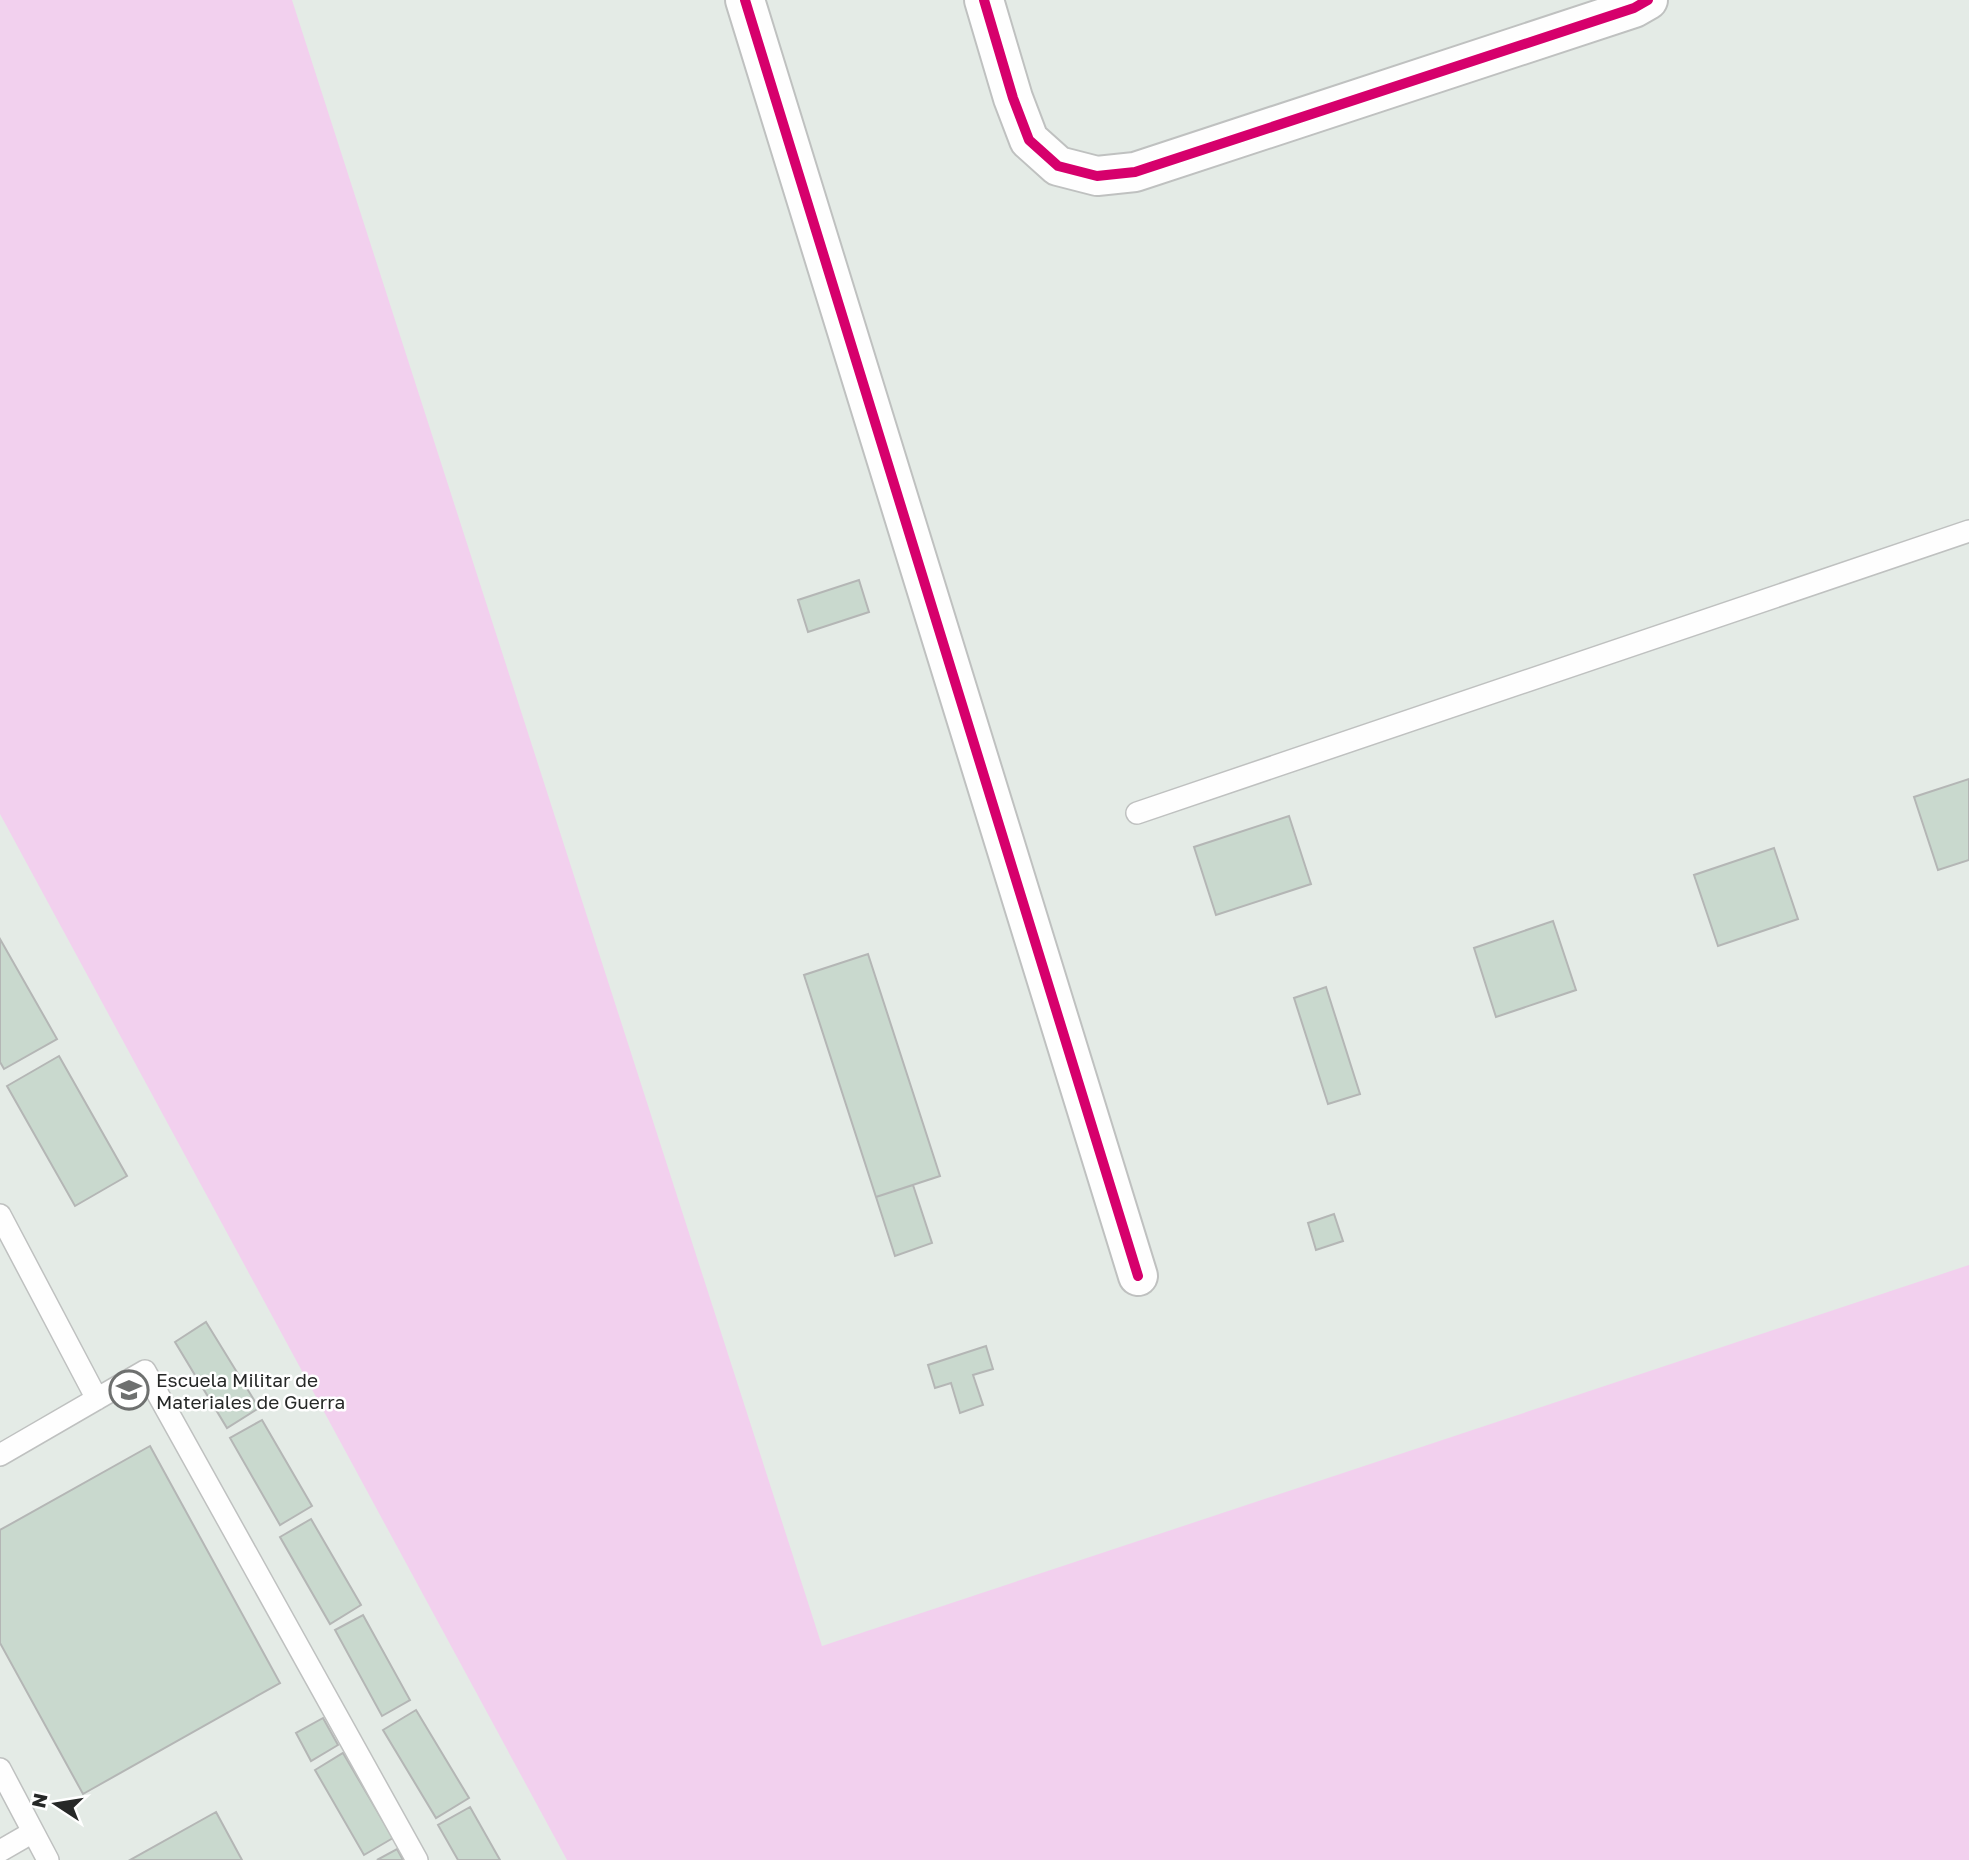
<svg xmlns="http://www.w3.org/2000/svg" width="1969" height="1860" font-family="'Golos Text',sans-serif">
<rect width="100%" height="100%" fill="#f5f7f6"/>
<path fill="#e4ebe6" d="M 0,0 L 1969,0 L 1969,1860 L 0,1860 Z"/>
<path fill="#f2d0ee" d="M 0,0 L 292,0 L 822,1646 L 1969,1265 L 1969,1860 L 567,1860 L 0,814 Z"/>
<path fill="#c9d9ce" stroke="#b4b6b5" stroke-width="2" d="M 859,580 L 869,612 L 808,632 L 798,600 Z
M 1969,779 L 1969,860 L 1938,870 L 1914,797 Z
M 1289,816 L 1311,884 L 1216,915 L 1194,847 Z
M 1774,848 L 1798,919 L 1718,946 L 1694,875 Z
M 1553,921 L 1576,990 L 1496,1017 L 1474,948 Z
M 0,939 L 57,1039 L 4,1069 L 0,1062 Z
M 868,954 L 940,1176 L 876,1197 L 804,975 Z
M 1326,987 L 1360,1094 L 1328,1104 L 1294,998 Z
M 59,1056 L 127,1176 L 75,1206 L 7,1086 Z
M 913,1185 L 932,1243 L 895,1256 L 876,1197 Z
M 1334,1214 L 1343,1241 L 1316,1250 L 1308,1223 Z
M 206,1322 L 259,1408 L 227,1428 L 175,1342 Z
M 986,1346 L 993,1369 L 973,1375 L 983,1405 L 960,1413 L 951,1383 L 935,1388 L 928,1365 Z
M 262,1420 L 312,1506 L 280,1525 L 230,1438 Z
M 150,1446 L 280,1683 L 83,1794 L 0,1643 L 0,1530 Z
M 311,1519 L 361,1605 L 330,1624 L 280,1537 Z
M 363,1615 L 410,1700 L 382,1716 L 335,1630 Z
M 416,1710 L 469,1798 L 436,1818 L 383,1730 Z
M 323,1718 L 338,1745 L 311,1761 L 296,1733 Z
M 343,1753 L 393,1838 L 364,1855 L 315,1770 Z
M 470,1807 L 500,1860 L 458,1860 L 438,1825 Z
M 216,1812 L 242,1860 L 130,1860 Z
M 397,1849 L 403,1860 L 377,1860 Z"/>
<g fill="none" stroke-linecap="round" stroke-linejoin="round">
<g stroke="#bfc1c0" stroke-width="24">
<path id="lane" d="M 1137,813 L 1969,531
M 0,1215 L 97,1399
M 0,1455 L 145,1371 L 417,1860
M 0,1769 L 48,1860
M 0,1851 L 33,1832"/>
</g>
<g stroke="#bfc1c0" stroke-width="42">
<path id="street" d="M 745,0 L 1138,1276
M 984,0 L 1013,98 L 1029,140 L 1058,166 L 1097,176 L 1135,172 L 1634,8 L 1648,0"/>
</g>
<use href="#lane" stroke="#fefefe" stroke-width="21"/>
<use href="#street" stroke="#fefefe" stroke-width="38"/>
<g stroke="#fff" stroke-width="15">
<path id="cycleway" d="M 745,0 L 1138,1276
M 984,0 L 1013,98 L 1029,140 L 1058,166 L 1097,176 L 1135,172 L 1634,8 L 1648,0"/>
</g>
<use href="#cycleway" stroke="#d6006c" stroke-width="10"/>
</g>
<defs>
<g id="university-ring" transform="scale(2.0125)"><circle r="9.5" fill="#fff" stroke="#6e706f" stroke-width="1.5"/><path d="M0-5L7-2L0 1L-7-2ZM-4 1L0 2.5L4 1V4Q0 6-4 4Z" fill="#6e706f"/></g>
</defs>
<g fill-rule="evenodd">
<use href="#university-ring" x="129" y="1390"/>
</g>
<g text-anchor="middle" dominant-baseline="central" stroke-width="5" stroke-linejoin="round" paint-order="stroke">
<g font-size="19" fill="#262827" stroke="#fff" text-anchor="start">
<text x="156" y="1379">Escuela Militar de<tspan x="156" dy="22">Materiales de Guerra</tspan></text>
</g>
</g>
<g transform="translate(56 1804) rotate(282)" stroke="#ffffff" stroke-width="5" paint-order="stroke">
<path d="M0-5L12 26L0 18L-12 26Z" fill="#262827"/>
<text y="-10" font-size="19" font-weight="bold" text-anchor="middle" fill="#262827">N</text>
</g>
</svg>
